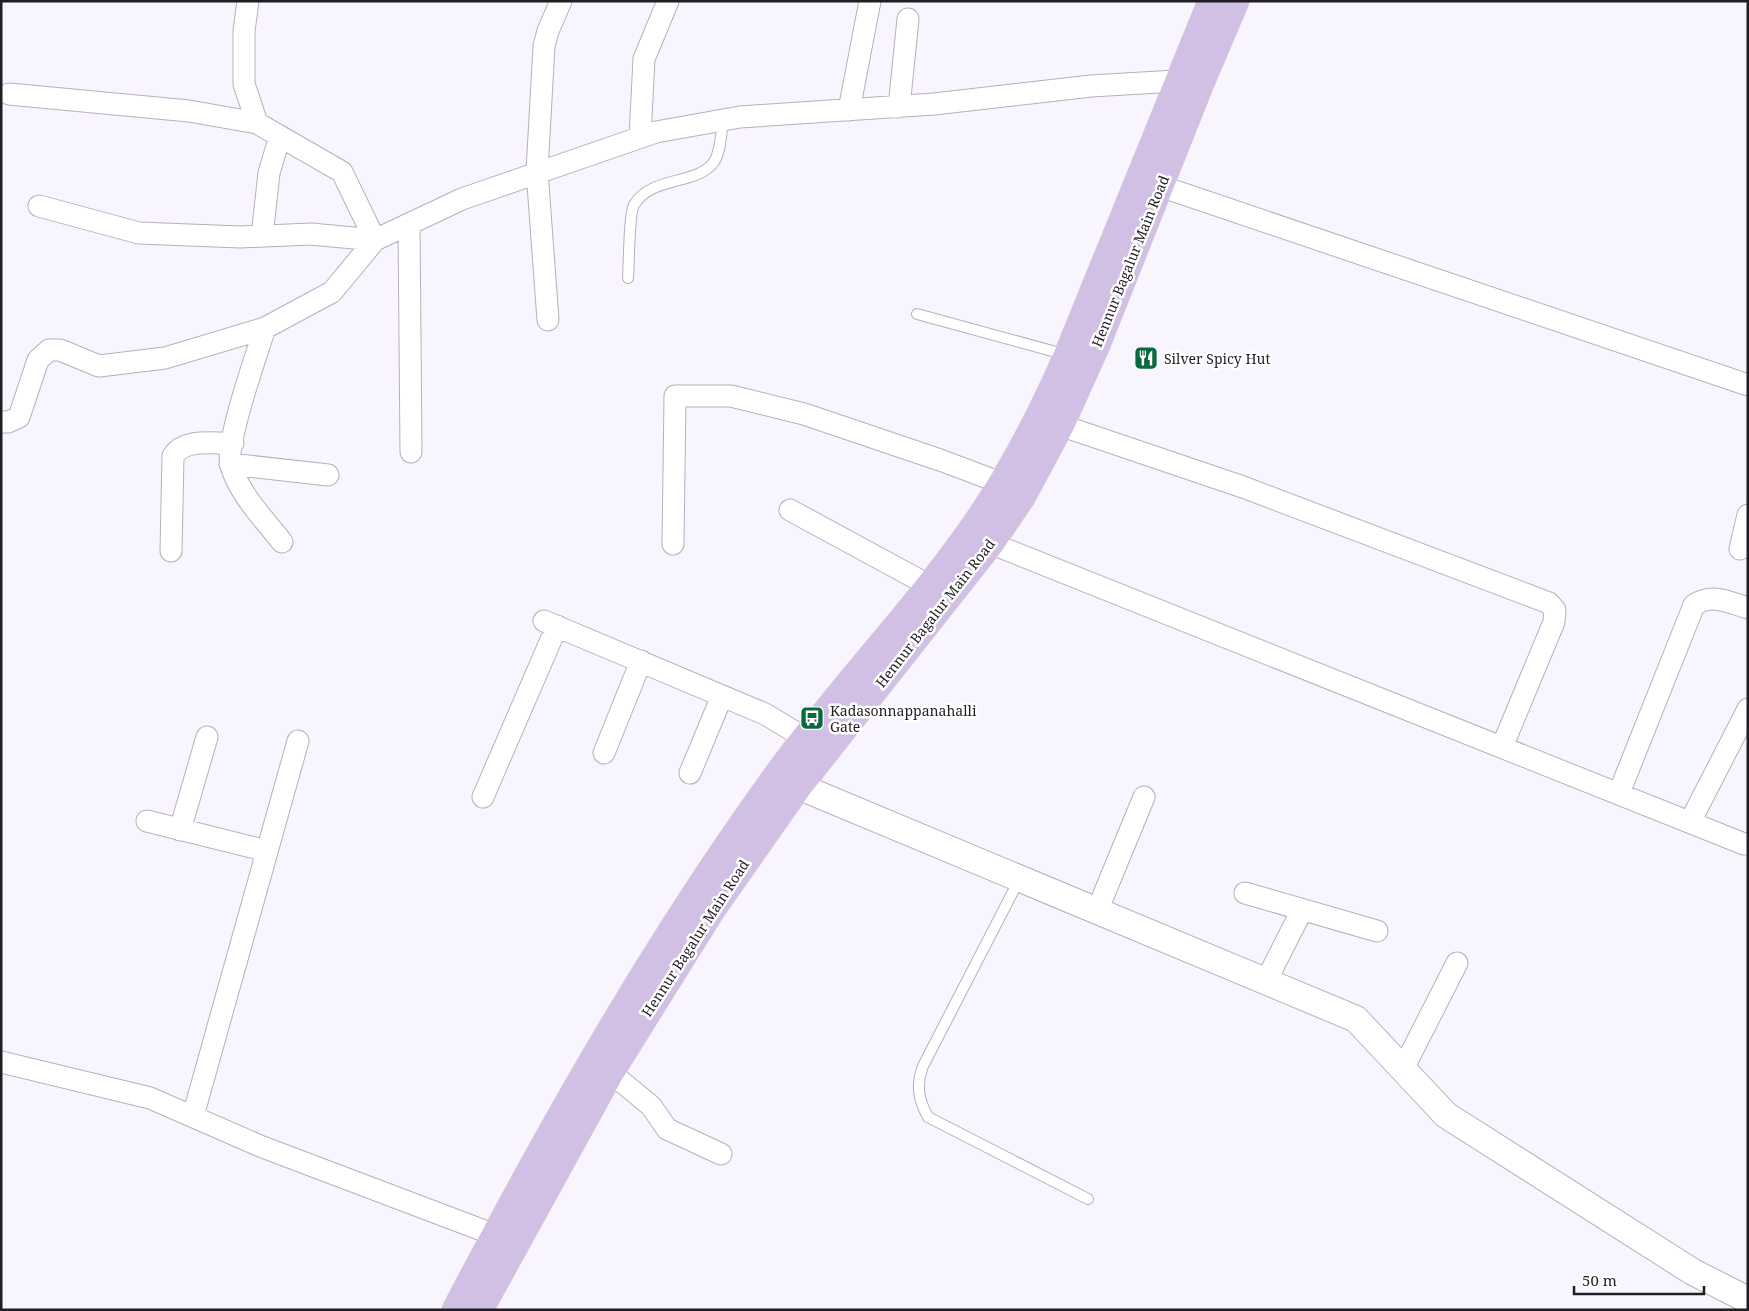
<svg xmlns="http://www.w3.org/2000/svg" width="1749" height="1311" font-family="'Noto Serif',serif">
<rect width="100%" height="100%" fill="#f9f5ff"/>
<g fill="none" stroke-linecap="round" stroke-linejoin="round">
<g stroke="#b6afbf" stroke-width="12">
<path id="service" d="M 628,278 C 629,264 629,213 634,205 C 652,175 696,186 714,162 C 721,151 721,133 723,121
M 917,314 L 1067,355
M 1019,880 L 923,1066 C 916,1085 918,1099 928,1117 L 1088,1199"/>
</g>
<g stroke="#b6afbf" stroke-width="23">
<path id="minor" d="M 248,1 L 244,31 L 244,84 L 257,123 L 342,172 L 375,240
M 9,94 L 189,111 L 257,123
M 899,107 L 908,19
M 849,110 L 870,1
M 640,137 L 644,59 L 668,1
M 1160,186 L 1748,385
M 39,206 L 139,233 L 240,237 L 311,234 L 375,240
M 409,224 L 411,452
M 262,236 L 269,173 L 280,136
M 548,320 L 537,171 L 544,46 L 548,31 L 561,1
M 265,328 C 257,353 224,446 231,466 C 240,495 264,519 282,542
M 1,422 L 8,422 L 19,417 L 38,360 L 49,350 L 60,350 L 99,366 L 165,358 L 265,328 L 332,292 L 375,240 L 462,199 L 656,132 L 740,117 L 934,104 L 1091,86 L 1193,80
M 1060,425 L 1243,487 L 1549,603 L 1555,610 L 1554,622 L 1502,747
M 230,464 L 328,475
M 790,510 L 930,586
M 990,543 L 1744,844
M 673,544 L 675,396 L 731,396 L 804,414 L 940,460 L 1004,484 L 1016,491
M 1740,549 L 1748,515
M 171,551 L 173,456 C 184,438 213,444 233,443
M 544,621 L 765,714 L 805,738
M 604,753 L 641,661
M 690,773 L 722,696
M 1619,793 L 1694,605 C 1713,593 1728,602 1748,608
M 483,797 L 557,626
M 147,821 L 267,851
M 1690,822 L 1748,709
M 180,830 L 207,737
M 1245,893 L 1377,931
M 1097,911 L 1144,797
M 1266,981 L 1302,910
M 1,1062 L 150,1098 L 260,1146 L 495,1235 L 509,1242
M 1403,1069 L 1457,963
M 610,1072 L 651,1106 L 667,1129 L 721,1154
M 193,1116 L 298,741"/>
</g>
<g stroke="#b6afbf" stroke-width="28">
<path id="tertiary" d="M 780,773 L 798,786 L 1356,1019 L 1446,1115 L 1693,1272 L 1748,1300"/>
</g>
<g stroke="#d7d6d7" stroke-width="29">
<path id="primary" d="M 456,1310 C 553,1125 657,941 780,772 C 840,689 913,614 972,530 C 1011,475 1041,417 1068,355 L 1212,1
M 479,1310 L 610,1072 L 711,910 L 798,786 L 990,543 L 1022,496 L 1060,425 L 1096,345 L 1201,81 L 1235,1"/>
</g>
<use href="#service" stroke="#fff" stroke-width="10"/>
<use href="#minor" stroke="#fff" stroke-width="21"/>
<use href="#tertiary" stroke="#fff" stroke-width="26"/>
<use href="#primary" stroke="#d1bfe4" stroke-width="28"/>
</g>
<defs>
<g id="restaurant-square" transform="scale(1.25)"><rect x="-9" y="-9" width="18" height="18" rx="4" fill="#0a6a3f" stroke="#fff"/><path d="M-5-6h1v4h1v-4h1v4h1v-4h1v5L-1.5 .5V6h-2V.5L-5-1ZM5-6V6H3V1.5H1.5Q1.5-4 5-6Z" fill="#fff"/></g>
<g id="bus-square" transform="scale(1.25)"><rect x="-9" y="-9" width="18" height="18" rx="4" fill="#0a6a3f" stroke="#fff"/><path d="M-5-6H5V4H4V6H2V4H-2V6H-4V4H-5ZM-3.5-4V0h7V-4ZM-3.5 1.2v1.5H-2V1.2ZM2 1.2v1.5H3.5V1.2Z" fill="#fff"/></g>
</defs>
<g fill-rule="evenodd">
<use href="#restaurant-square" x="1146" y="358"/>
<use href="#bus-square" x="812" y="718"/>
</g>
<g text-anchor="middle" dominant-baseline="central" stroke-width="5" stroke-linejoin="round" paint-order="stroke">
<g font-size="14" fill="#201d23" stroke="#fff">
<text transform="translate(1130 261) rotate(-68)">Hennur Bagalur Main Road</text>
<text transform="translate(935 613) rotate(-52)">Hennur Bagalur Main Road</text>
<text transform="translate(695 938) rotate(-57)">Hennur Bagalur Main Road</text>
</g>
<g font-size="14" fill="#201d23" stroke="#fff" text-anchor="start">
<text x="1164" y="358">Silver Spicy Hut</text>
<text x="830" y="710">Kadasonnappanahalli<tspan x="830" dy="16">Gate</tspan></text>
</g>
</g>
<rect width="1749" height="1311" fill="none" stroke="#201d23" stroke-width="5"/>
<path d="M1574 1286v8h130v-8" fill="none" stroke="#201d23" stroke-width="2.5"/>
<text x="1582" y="1286" font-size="15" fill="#201d23" stroke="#ffffff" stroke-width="4" paint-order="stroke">50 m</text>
</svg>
